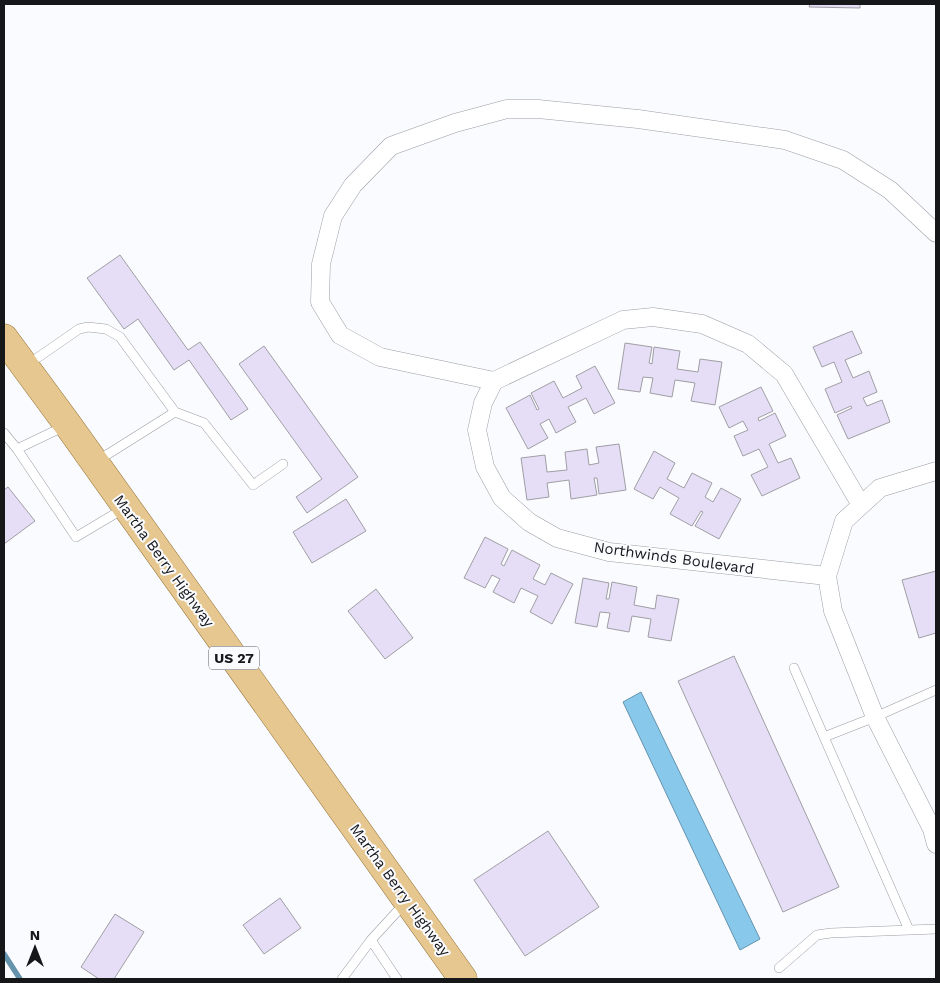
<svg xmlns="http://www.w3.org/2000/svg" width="940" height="983" font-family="'Work Sans',sans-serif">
<rect width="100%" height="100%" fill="#fafbff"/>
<path fill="#87c8eb" stroke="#6593ac" d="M 641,692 L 760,939 L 740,950 L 623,702 Z"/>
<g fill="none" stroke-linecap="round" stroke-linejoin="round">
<path stroke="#6593ac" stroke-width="5.5" d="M 4,954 L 20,979"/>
</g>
<path fill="#e6def6" stroke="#a09ea4" d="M 810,4 L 860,4 L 860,8 L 809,7 Z
M 120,255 L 188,350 L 200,342 L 248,409 L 231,420 L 189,360 L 174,370 L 138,319 L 124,329 L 87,278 Z
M 852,331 L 862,353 L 845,360 L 853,378 L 869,371 L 877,392 L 863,398 L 867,406 L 882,400 L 890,422 L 848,439 L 837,415 L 852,408 L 851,406 L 835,413 L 825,389 L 842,382 L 834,362 L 822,367 L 813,347 Z
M 625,343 L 652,347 L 649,363 L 652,364 L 654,347 L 680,351 L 677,369 L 698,372 L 700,359 L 722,362 L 715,405 L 691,401 L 695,383 L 675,380 L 672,397 L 650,393 L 653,378 L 643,377 L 640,392 L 618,389 Z
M 264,346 L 358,477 L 307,513 L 296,497 L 322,479 L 239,364 Z
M 595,366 L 615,403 L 594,414 L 586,398 L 568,407 L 576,422 L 556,433 L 549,419 L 540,424 L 548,438 L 528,449 L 506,408 L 530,395 L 537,410 L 539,409 L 531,393 L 554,381 L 563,398 L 582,388 L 576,376 Z
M 761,387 L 773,411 L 758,418 L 759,421 L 775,413 L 786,436 L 769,444 L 778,463 L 791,458 L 800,478 L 762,496 L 751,475 L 768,467 L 759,449 L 743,456 L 734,436 L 748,430 L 743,421 L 729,428 L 719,407 Z
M 619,444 L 626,490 L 599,494 L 597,478 L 594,478 L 597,495 L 571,499 L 569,480 L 547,483 L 549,497 L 527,500 L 521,458 L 545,455 L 547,472 L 567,470 L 565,452 L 587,449 L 589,465 L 599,463 L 596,447 Z
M 654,451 L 675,463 L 667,479 L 684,488 L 692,473 L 712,483 L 705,497 L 713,502 L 721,488 L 741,499 L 719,539 L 695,526 L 703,512 L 701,511 L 692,526 L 670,514 L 679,498 L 660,487 L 653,499 L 634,489 Z
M 8,487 L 35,521 L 4,544 L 4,490 Z
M 346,499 L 366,531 L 312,563 L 293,532 Z
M 485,537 L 508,549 L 501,564 L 504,566 L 512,550 L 540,565 L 533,579 L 545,585 L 551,573 L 573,584 L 552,624 L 530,612 L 538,596 L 521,588 L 514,603 L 493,592 L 500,579 L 492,575 L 485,588 L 464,578 Z
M 936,571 L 936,633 L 919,638 L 902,580 Z
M 583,578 L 609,583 L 606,599 L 609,599 L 612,582 L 637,587 L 634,605 L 655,609 L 657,595 L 679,599 L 671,641 L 648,637 L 651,619 L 632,616 L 629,632 L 607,628 L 610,613 L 600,612 L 597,627 L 575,623 Z
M 376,589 L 413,638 L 385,659 L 348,611 Z
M 734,656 L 839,887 L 783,912 L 678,681 Z
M 548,831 L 599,907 L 525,956 L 474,880 Z
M 280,898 L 301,928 L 264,954 L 243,925 Z
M 115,914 L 144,932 L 114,979 L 99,979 L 81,967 Z"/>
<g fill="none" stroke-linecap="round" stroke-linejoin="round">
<g stroke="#9c9ea4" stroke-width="10">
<path id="service" d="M 27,365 L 79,329 L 88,327 L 106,329 L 120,337 L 175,412 L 97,461
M 175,412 L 204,423 L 253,485 L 283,464
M 65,426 L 17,449 L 76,537 L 123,509
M 4,433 L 17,449
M 794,668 L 824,737
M 909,930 L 824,737 L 875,717 L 936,690
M 371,940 L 397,979
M 779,968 L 817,935 L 831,933 L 936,929
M 342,979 L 371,940 L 405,903"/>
</g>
<g stroke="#9c9ea4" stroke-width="19">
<path id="minor" d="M 494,381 L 380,357 L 340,335 L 320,302 L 321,264 L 333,216 L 353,185 L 391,146 L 455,123 L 507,109 L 538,109 L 638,119 L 785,140 L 843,160 L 890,190 L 936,233
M 936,471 L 880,488 L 844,521 L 827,576 L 833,611 L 875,717 L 932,829 L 936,844
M 827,576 L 609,552 L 557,538 L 529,522 L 502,498 L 485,467 L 477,430 L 483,403 L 494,381 L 623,320 L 653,317 L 702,324 L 748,344 L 784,374 L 861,505"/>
</g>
<g stroke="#927135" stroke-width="29">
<path id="primary" d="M 4,338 L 68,425 L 463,979"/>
</g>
<use href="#service" stroke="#fff" stroke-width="9"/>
<use href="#minor" stroke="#fff" stroke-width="18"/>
<use href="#primary" stroke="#e6c78f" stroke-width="28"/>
</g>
<g text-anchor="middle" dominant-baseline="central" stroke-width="4" stroke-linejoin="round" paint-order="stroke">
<rect fill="#fafbff" stroke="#5a5b5e" stroke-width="1" x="209" y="646.5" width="50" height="23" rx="4"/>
<g font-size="14" font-weight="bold" fill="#161719">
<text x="234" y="658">US 27</text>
</g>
<g font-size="15" fill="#161719" stroke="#fafbff">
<text transform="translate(674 558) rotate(8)">Northwinds Boulevard</text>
<text transform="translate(164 561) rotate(54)">Martha Berry Highway</text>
<text transform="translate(400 890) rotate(54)">Martha Berry Highway</text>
</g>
</g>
<rect width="940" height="983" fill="none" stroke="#161719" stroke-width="10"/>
<g transform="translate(35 948)" stroke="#fafbff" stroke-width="4" paint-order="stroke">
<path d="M0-4L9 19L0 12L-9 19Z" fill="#161719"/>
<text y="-8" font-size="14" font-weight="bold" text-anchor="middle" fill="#161719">N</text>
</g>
</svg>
